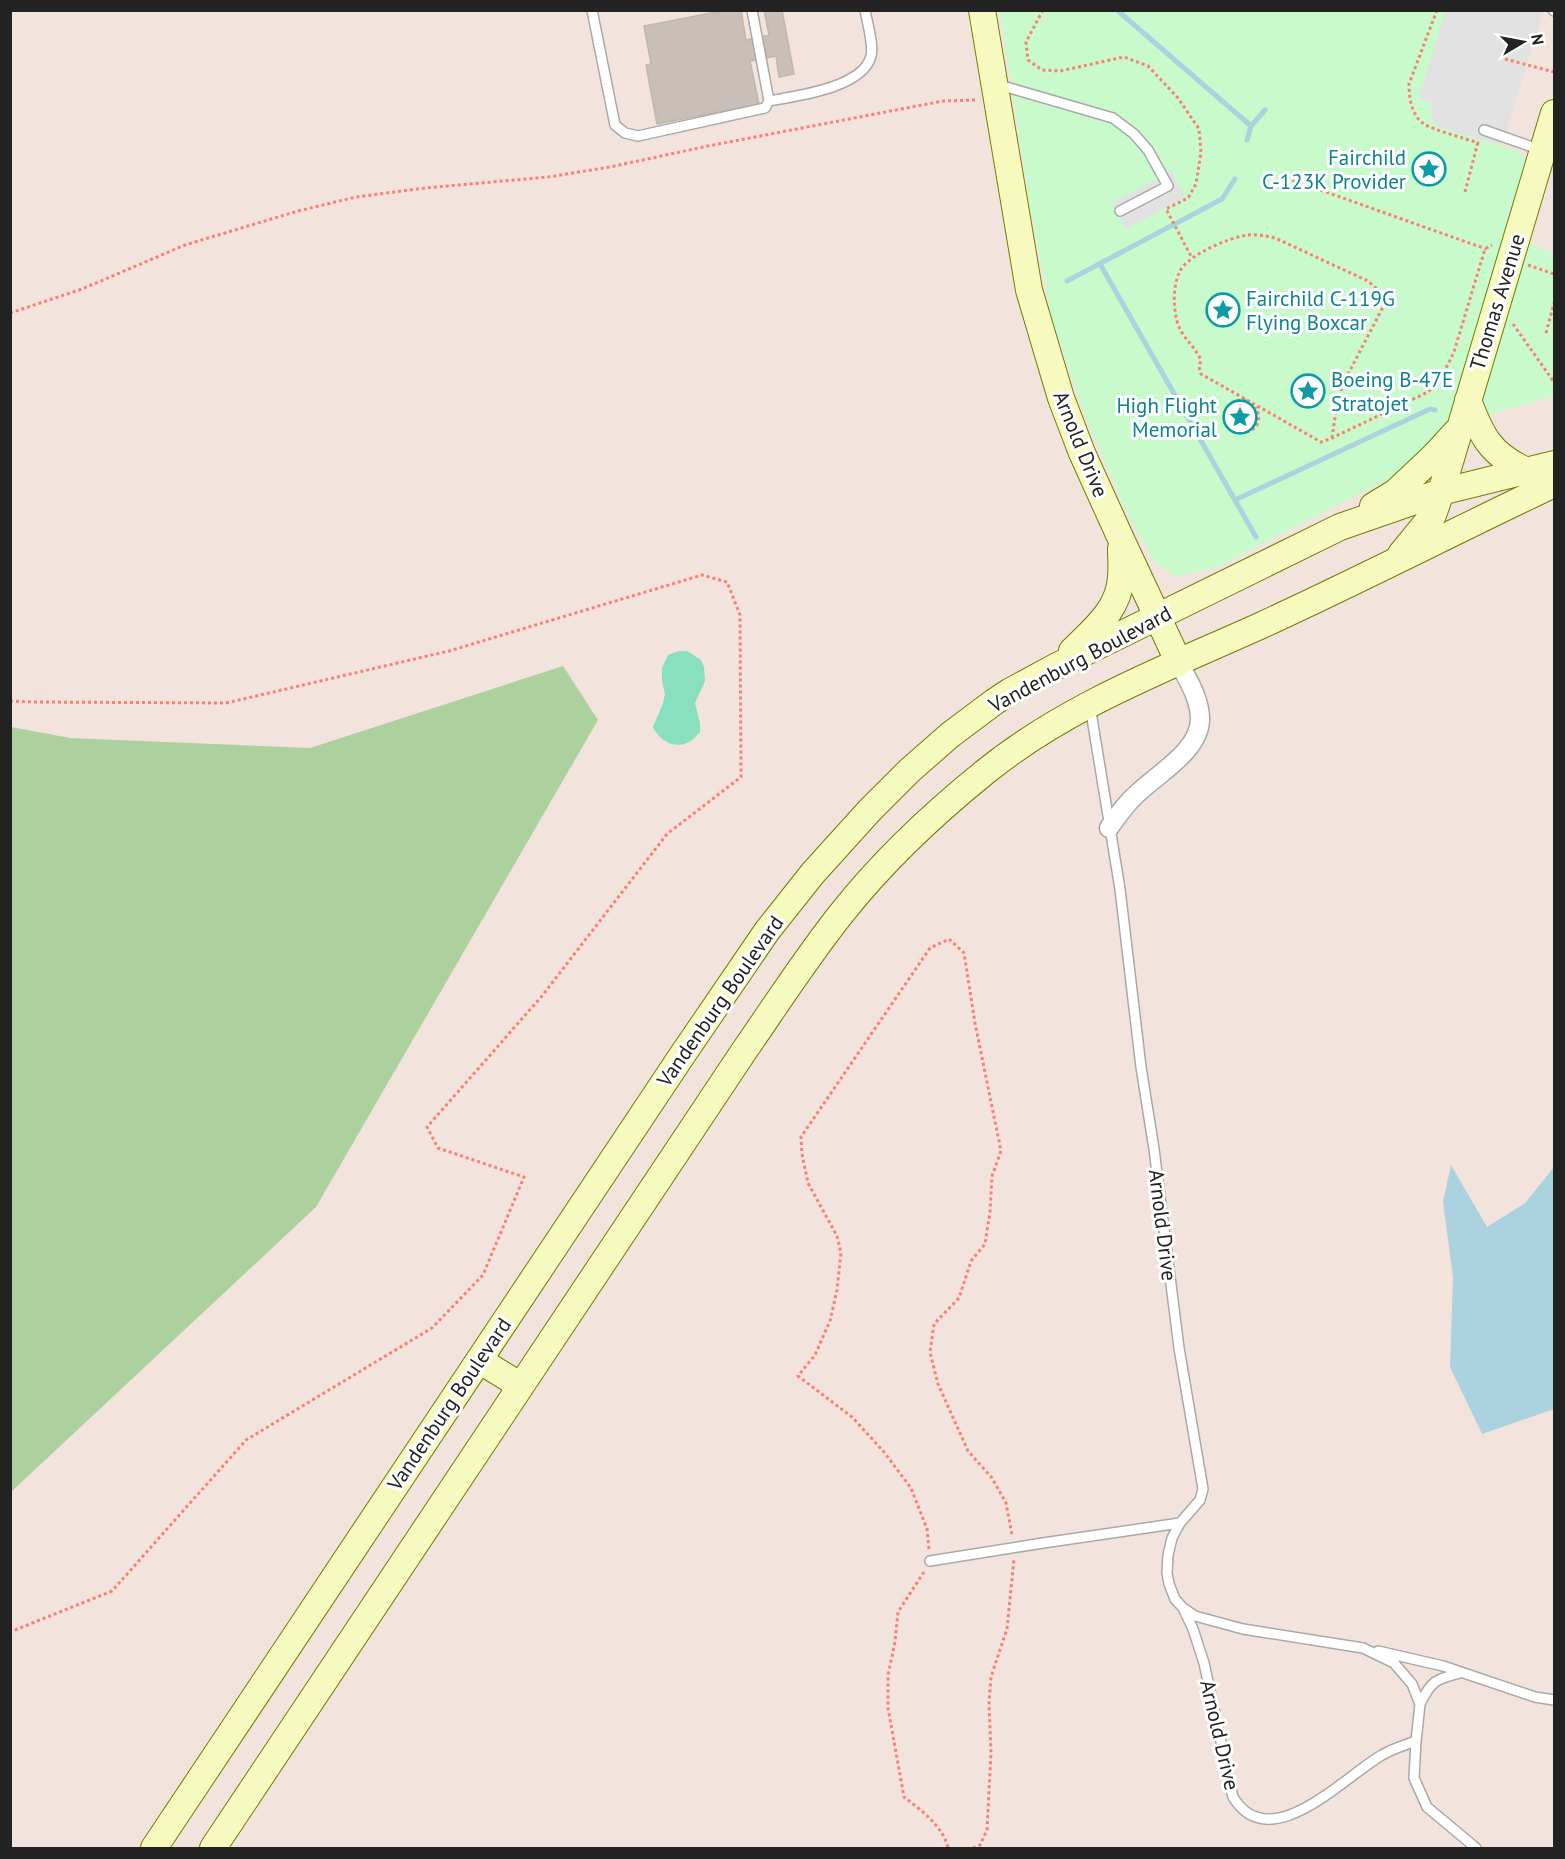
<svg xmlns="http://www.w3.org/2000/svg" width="1565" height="1859" font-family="'PT Sans',sans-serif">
<rect width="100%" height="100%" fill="#f2efe9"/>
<path fill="#f3e3dd" d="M 11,11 L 1554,11 L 1554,1848 L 11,1848 Z"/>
<path fill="#add19e" d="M 563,666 L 598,720 L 316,1207 L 11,1492 L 11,727 L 70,738 L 310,748 Z"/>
<path fill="#c8facc" d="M 1000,11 L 1445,11 L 1419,98 L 1432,103 L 1431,108 L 1439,127 L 1519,151 L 1524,157 L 1526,164 L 1505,233 L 1554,253 L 1554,396 L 1487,416 L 1398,474 L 1218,567 L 1176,577 L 1153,560 L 1125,509 L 1083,411 L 1051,315 L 1030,208 Z"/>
<path fill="#88e0be" d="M 679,651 L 687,651 L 701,660 L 704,667 L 705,681 L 695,703 L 700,724 L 700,732 C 697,735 693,740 689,742 C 674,750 659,740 653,727 L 663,703 L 665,694 L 662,681 L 662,668 L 668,655 Z"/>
<path fill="#e2e2e2" d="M 1445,11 L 1543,11 L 1502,146 L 1439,127 L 1433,121 L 1431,114 L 1432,103 L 1419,98 Z
M 1171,171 L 1185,197 L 1126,229 L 1112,203 Z"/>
<path fill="#aad3df" d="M 1451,1165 L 1487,1227 L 1525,1203 L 1554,1167 L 1554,1409 L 1482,1434 L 1450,1367 L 1453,1277 L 1443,1202 Z"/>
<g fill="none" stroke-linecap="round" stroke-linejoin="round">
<path stroke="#aad3df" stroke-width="5" d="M 1117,10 L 1251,126
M 1247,140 L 1251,126 L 1265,110
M 1100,264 L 1256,537
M 1067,281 L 1222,199 L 1235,179
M 1235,500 L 1430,409 L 1435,410"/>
</g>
<path fill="#c7bfb8" stroke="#c4b6ab" stroke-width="1.5" d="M 726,10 L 741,10 L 746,40 L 769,35 L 764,10 L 782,10 L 794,74 L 779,77 L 776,56 L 750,61 L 759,104 L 657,124 L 646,65 L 651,64 L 644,26 Z"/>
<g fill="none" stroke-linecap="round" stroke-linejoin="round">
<g stroke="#a9a9a9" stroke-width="12">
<path id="lane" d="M 592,10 L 615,125 L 625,133 L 638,136 L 765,108 L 769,101
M 752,10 L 769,101 C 796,96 863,88 871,56 C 874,45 867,22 865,10
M 1553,10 L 1554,11
M 996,84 L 1113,118 L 1134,134 L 1148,150 L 1168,186 L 1120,211
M 1484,130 L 1541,150
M 1090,706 L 1120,889 L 1141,1067 L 1154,1149 L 1179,1348 L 1203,1489 L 1200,1500 L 1180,1523 L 1172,1538 L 1168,1555 L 1167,1573 L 1169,1584 L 1175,1599 L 1183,1608 L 1195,1616 L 1243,1629 L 1363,1648 L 1394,1663 L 1412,1684 L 1420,1704 L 1416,1741 C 1405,1745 1392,1749 1382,1755 C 1345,1776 1270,1858 1233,1797 L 1204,1663 L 1193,1629 L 1183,1608
M 930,1561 L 1043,1543 L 1180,1523
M 1378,1651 L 1443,1666 L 1535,1697 L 1554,1700
M 1420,1704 C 1431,1681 1436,1679 1460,1673
M 1416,1741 L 1414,1778 L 1427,1807 L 1476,1848"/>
</g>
<g stroke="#a9a9a9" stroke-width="21">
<path id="street" d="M 1109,828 C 1118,815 1127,802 1139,792 C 1159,773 1200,750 1200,719 C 1200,699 1188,680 1179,663"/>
</g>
<g stroke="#707d05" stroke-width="28">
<path id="secondary" d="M 982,10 L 1029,290 L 1061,398 L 1082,453 L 1121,539 L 1179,663
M 1468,400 C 1481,435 1490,454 1525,470
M 1373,506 L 1396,492 L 1434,456 L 1457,431
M 1401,554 L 1433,515 L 1441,492 L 1554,113
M 1072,651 C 1094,629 1119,610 1121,577 C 1122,568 1121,558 1121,549
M 479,1360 L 521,1386
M 154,1848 L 683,1054 L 767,931 L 813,873 L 870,810 L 909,771 L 950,735 L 994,702 L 1009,692 L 1057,666 L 1340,527 L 1441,492 L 1554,464
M 213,1848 L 744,1051 C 776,1005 806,958 841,914 C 882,862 933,814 985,772 C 1066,706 1167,668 1262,625 C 1360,580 1457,530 1554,484"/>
</g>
<path stroke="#fa8072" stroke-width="3" stroke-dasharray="3 3" stroke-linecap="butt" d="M 1043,10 L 1026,42 L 1028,60 L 1042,70 L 1060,71 L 1124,57 L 1148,66 L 1178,98 L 1199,129 L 1201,152 L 1196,184 L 1188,198 L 1166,209 L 1192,258
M 1437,10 L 1409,84 C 1409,97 1411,115 1424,124 C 1433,130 1467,139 1479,143
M 1505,59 L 1554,72
M 1281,176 L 1486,249
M 1465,192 L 1478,142
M 1528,265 L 1554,274
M 10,313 L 82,289 L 185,245 L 298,211 L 356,197 L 425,188 L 548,177 L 610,167 L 708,146 L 943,101 L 976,100
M 1513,324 L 1554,382
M 1546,333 L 1554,303
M 1246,400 C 1239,400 1234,400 1229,406 C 1208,435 1272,445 1256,407
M 1332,438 L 1338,398 L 1345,380 L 1383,307 L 1378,290 L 1368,281 L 1275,238 C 1266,236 1257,234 1248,235 C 1230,237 1188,255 1180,271 C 1173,285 1173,306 1177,321 C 1181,337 1194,345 1201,360 L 1199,367 L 1201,374 L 1321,442 L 1332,438 L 1428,392 L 1440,380 L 1454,352 L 1485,249 L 1492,245
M 10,701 L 34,702 L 226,703 L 449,651 L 702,575 L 727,582 L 740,615 L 741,777 L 667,834 L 542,996 L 427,1127 L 438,1148 L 524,1177 L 483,1275 L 432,1328 L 246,1440 L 112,1591 L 10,1632
M 929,1549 L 927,1529 L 911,1488 L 884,1452 L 852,1417 L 798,1376 L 815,1355 L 830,1321 L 837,1290 L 841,1253 L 837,1236 L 808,1183 L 802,1154 L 801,1137 L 930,948 L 949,939 L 964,953 L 975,1023 L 1001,1151 L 992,1176 L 990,1212 L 985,1244 L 971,1261 L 959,1298 L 934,1324 L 930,1352 L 938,1384 L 968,1451 L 992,1478 L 1006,1503 L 1012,1535
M 924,1572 L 898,1612 L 895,1642 L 888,1675 L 888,1708 L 904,1797 C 921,1810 943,1826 948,1848
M 973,1848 L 980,1845 L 987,1830 L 991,1753 L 989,1703 L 991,1677 L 1007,1629 L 1014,1559"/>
<use href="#lane" stroke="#fff" stroke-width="9"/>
<use href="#street" stroke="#fff" stroke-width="18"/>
<use href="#secondary" stroke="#f7fabf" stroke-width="26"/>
</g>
<defs>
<g id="sight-ring" transform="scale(1.725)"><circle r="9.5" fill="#fff" stroke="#0f9aa8" stroke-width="1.5"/><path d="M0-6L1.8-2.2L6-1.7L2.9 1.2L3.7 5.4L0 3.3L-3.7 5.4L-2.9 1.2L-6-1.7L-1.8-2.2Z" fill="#0f9aa8"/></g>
</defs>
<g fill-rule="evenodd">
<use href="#sight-ring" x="1429" y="169"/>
<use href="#sight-ring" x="1223" y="310"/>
<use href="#sight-ring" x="1308" y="391"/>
<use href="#sight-ring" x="1240" y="417"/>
</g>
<g text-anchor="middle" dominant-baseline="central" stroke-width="6" stroke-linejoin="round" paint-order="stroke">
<g font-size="21" fill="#0d838f" stroke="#fff" text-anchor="end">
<text x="1406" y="157">Fairchild<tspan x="1406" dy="24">C-123K Provider</tspan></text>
<text x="1246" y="298" text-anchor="start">Fairchild C-119G<tspan x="1246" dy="24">Flying Boxcar</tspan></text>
<text x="1331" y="379" text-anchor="start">Boeing B-47E<tspan x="1331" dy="24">Stratojet</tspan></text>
<text x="1217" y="405">High Flight<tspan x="1217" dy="24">Memorial</tspan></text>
</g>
<g font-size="21" fill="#222" stroke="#fff">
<text transform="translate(1497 302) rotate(-73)">Thomas Avenue</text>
<text transform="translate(1081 444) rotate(68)">Arnold Drive</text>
<text transform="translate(1080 659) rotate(-28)">Vandenburg Boulevard</text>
<text transform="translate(720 1001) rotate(-55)">Vandenburg Boulevard</text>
<text transform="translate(1163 1225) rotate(83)">Arnold Drive</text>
<text transform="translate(449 1404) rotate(-56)">Vandenburg Boulevard</text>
<text transform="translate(1220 1735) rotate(77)">Arnold Drive</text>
</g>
</g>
<rect width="1565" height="1859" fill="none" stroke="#222222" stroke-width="24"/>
<g transform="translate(1523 42) rotate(80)" stroke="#ffffff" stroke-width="4.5" paint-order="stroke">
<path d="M0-4.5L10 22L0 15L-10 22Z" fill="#222222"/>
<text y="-9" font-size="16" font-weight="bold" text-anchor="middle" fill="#222222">N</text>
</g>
</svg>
